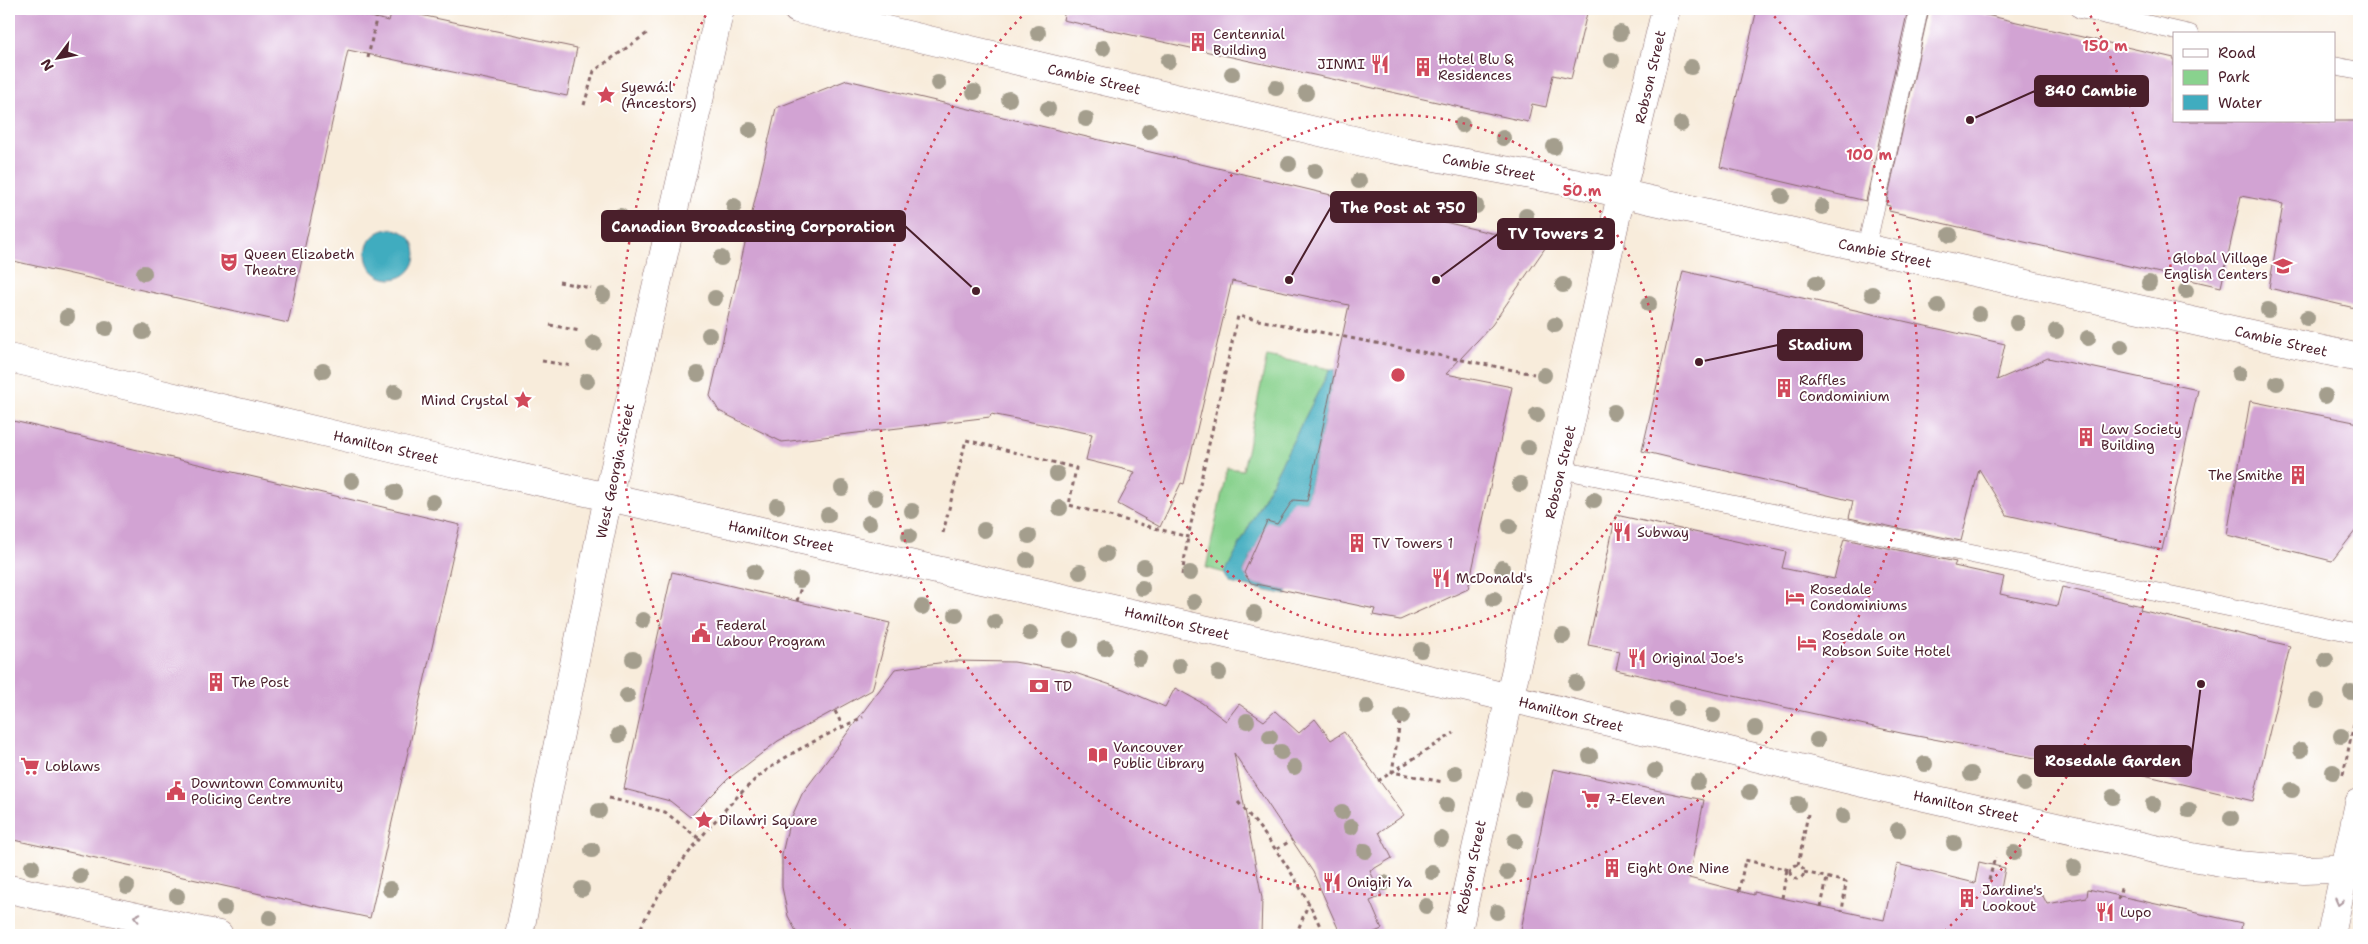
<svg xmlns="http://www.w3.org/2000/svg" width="2368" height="944" font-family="'Shantell Sans',sans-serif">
<rect width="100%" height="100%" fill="#fff"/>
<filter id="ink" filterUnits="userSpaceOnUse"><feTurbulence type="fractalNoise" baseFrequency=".02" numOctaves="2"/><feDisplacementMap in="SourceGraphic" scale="10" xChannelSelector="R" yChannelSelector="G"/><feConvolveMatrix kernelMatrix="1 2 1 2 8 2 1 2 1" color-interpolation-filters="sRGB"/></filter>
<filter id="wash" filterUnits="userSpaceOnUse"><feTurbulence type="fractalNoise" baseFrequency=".0096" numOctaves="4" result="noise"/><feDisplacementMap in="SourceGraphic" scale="20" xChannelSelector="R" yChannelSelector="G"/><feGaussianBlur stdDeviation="1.12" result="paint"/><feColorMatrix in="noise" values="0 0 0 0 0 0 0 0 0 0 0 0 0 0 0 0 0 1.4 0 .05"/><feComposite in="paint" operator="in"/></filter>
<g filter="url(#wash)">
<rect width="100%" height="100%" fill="#f8ecdb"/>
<path fill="#89d28e" stroke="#6a785c" d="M 1267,356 L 1330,369 L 1225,573 L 1206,568 L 1227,468 L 1243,470 Z"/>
<path fill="#40acbf" stroke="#456675" d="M366 254a25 25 0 1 1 50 0a25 25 0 1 1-50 0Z
M 1330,369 L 1335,370 L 1307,501 L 1293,501 L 1277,524 L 1267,522 L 1244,572 L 1251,583 L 1288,591 L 1287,595 L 1230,583 L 1225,573 Z"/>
<g id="blocks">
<path fill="#d2a3d3" d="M 9,9 L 334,9 L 389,21 L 392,9 L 577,48 L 567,96 L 348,50 L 288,323 L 9,260 Z
M 1065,9 L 1588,9 L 1571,79 L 1553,75 L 1546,107 L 1532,104 L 1528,122 L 1063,20 Z
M 1757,9 L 1908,9 L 1866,201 L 1720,167 Z
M 1929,9 L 1960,9 L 2174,58 L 2174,121 L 2359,121 L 2359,309 L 2269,288 L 2283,204 L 2241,196 L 2221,287 L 1889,211 L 1890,206 L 1886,205 Z
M 847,80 L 1491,233 L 1552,238 L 1492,325 L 1446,374 L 1512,387 L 1468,589 L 1400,620 L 1373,615 L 1375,609 L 1251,583 L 1244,573 L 1267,521 L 1277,524 L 1293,500 L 1307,501 L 1349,305 L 1232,281 L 1184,484 L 1181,483 L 1160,527 L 1118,504 L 1135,472 L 1086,460 L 1092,434 L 991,414 L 990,417 L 782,442 L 719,411 L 710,396 L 776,108 Z
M 1683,271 L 2005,344 L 1997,380 L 2048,358 L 2198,390 L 2162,550 L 2007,515 L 1979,469 L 1961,541 L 1849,518 L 1853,501 L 1642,451 Z
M 2250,401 L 2359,423 L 2359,526 L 2332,561 L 2227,535 Z
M 9,420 L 460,525 L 370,918 L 9,839 Z
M 1616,515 L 1786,552 L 1782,568 L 1834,579 L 1844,539 L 1956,562 L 1954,566 L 2004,577 L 2000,594 L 2057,606 L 2062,587 L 2141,606 L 2140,610 L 2290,646 L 2253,801 L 2102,765 L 2062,763 L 1901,733 L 1616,670 L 1620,651 L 1588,645 Z
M 672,572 L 890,623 L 872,690 L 778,741 L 728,779 L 690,817 L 670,801 L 624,789 Z
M 953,661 L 1014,662 L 1072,672 L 1123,689 L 1165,707 L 1175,688 L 1202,703 L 1226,721 L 1239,704 L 1264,721 L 1275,711 L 1299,733 L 1315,719 L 1331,740 L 1344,732 L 1404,815 L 1379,832 L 1392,858 L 1370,871 L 1382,896 L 1370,901 L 1382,929 L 1367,935 L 1341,935 L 1313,872 L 1234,753 L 1262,898 L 1261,935 L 798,935 L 788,916 L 782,887 L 782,854 L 789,823 L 802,794 L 895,669 Z
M 1553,769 L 1704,800 L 1689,878 L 1754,895 L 1754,892 L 1884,920 L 1897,864 L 1975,883 L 1979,862 L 2005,868 L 2001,889 L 2043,896 L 2047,904 L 2087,897 L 2088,889 L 2242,923 L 2240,935 L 1520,935 Z"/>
</g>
</g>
<g filter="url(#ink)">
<use href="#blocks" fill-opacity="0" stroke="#876769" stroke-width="1"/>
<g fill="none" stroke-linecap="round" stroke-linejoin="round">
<g stroke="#876769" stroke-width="19">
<path id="lane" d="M 2080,9 L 2190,34
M 2334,66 L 2359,71
M 1866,249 L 1919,9
M 1560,469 L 2359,634"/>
</g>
<g stroke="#876769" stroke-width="29">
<path id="secondary" d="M 797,9 L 1392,149 L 1574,183 L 2359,358
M 9,358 L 437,459 L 1464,687 L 1862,783 L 2181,855 L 2238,865 L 2304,870 L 2359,868
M 9,889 L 219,935
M 1457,935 L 1621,195 L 1666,9
M 2331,935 L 2359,803"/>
</g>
<g stroke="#876769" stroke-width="29">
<path id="primary" d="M 519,935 L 608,497 L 720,9"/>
</g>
<path stroke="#876769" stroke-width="3" stroke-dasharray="4 4" stroke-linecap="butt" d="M 368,58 L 378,9
M 584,105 L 594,71 L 649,32
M 559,282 L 591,288
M 550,325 L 580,331
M 542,361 L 573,366
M 943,533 L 966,440 L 1076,468 L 1069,505 L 1188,537 L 1238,316 L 1534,374
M 1182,575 L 1188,537
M 797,601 L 801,587
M 835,711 L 843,727
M 1400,722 L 1392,772 L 1443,782
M 2343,775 L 2359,700
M 1378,781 L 1454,733
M 609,798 L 665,812 L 701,840
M 1238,802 C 1274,843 1302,885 1324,935
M 1277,849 L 1292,840
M1790 872a7 7 0 1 1 14 0a7 7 0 1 1-14 0Z
M 1798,865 L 1808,814
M 1804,872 L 1846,882 L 1842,912
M 1987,888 L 1995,857
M 1739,891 L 1745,860 L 1790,870
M 1782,898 L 1787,869
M 2118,900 L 2122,885
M 1821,907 L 1827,878
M 638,935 C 654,890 725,803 763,773 C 793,750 829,734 863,717
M 1296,935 L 1309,902"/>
<use href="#lane" stroke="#fff" stroke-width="18"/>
<use href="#secondary" stroke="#fff" stroke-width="28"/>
<use href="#primary" stroke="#fff" stroke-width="28"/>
</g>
<g fill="#a49e8d">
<circle cx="1038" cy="33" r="8"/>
<circle cx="1620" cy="33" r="8"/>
<circle cx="1103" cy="48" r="8"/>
<circle cx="1612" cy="60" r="8"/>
<circle cx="1168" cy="61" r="8"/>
<circle cx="1691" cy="67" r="8"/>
<circle cx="1232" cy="74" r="8"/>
<circle cx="938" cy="83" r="8"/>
<circle cx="1276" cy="88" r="8"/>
<circle cx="974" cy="92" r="8"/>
<circle cx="1306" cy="93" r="8"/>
<circle cx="1009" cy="99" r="8"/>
<circle cx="1048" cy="109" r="8"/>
<circle cx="1086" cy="119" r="8"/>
<circle cx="1681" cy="124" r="8"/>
<circle cx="1462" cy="125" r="8"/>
<circle cx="750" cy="130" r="8"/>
<circle cx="1149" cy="131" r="8"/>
<circle cx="1503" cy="138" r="8"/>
<circle cx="1554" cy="147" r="8"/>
<circle cx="1289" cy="164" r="8"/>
<circle cx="1315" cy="171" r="8"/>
<circle cx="1359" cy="181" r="8"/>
<circle cx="1782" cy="196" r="8"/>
<circle cx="734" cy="206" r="8"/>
<circle cx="1476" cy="206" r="8"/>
<circle cx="1822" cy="207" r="8"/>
<circle cx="620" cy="216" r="8"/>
<circle cx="1526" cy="216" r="8"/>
<circle cx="1950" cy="235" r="8"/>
<circle cx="721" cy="258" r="8"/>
<circle cx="144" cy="273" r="8"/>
<circle cx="1816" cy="283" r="8"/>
<circle cx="2149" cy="283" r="8"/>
<circle cx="1563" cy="285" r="8"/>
<circle cx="2186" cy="291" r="8"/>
<circle cx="1872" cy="294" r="8"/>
<circle cx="603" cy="295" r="8"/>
<circle cx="715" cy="298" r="8"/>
<circle cx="1649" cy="304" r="8"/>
<circle cx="1938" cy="306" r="8"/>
<circle cx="2268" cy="310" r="8"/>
<circle cx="1979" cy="314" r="8"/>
<circle cx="67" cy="317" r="8"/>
<circle cx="2307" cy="318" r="8"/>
<circle cx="2017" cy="323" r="8"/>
<circle cx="1555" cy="325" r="8"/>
<circle cx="106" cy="328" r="8"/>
<circle cx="2056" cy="331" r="8"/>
<circle cx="143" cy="332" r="8"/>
<circle cx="709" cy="335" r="8"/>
<circle cx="2088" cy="338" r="8"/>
<circle cx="594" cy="343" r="8"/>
<circle cx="2121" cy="347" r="8"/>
<circle cx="323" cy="371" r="8"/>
<circle cx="698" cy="374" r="8"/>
<circle cx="2239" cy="374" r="8"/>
<circle cx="1544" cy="375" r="8"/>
<circle cx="587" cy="381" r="8"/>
<circle cx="2277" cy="383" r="8"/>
<circle cx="395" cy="392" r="8"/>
<circle cx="2325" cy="396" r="8"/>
<circle cx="1614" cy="412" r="8"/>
<circle cx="1537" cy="415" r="8"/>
<circle cx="1528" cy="448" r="8"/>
<circle cx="1057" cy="474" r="8"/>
<circle cx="352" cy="481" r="8"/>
<circle cx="1520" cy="484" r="8"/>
<circle cx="842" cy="488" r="8"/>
<circle cx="395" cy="492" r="8"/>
<circle cx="875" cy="498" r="8"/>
<circle cx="1594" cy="500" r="8"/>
<circle cx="433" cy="502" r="8"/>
<circle cx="777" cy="506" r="8"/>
<circle cx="1060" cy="508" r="8"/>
<circle cx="912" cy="511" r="8"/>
<circle cx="828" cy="515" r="8"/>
<circle cx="869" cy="523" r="8"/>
<circle cx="1510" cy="526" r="8"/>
<circle cx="984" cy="530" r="8"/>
<circle cx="909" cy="536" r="8"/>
<circle cx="1029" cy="536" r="8"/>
<circle cx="1106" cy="554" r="8"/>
<circle cx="1027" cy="560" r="8"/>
<circle cx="1144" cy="567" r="8"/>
<circle cx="1502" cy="568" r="8"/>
<circle cx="754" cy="572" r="8"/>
<circle cx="1080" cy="572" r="8"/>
<circle cx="1190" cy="573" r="8"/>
<circle cx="800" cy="580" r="8"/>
<circle cx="1142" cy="588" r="8"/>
<circle cx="1494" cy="599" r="8"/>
<circle cx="1194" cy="602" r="8"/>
<circle cx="922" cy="607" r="8"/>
<circle cx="1254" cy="613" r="8"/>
<circle cx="956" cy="615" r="8"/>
<circle cx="643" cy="620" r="8"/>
<circle cx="995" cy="622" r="8"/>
<circle cx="1030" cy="633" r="8"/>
<circle cx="1563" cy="636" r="8"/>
<circle cx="1071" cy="640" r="8"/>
<circle cx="1105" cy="648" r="8"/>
<circle cx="1421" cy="650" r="8"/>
<circle cx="1139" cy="658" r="8"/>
<circle cx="633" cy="659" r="8"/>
<circle cx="2326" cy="660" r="8"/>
<circle cx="1179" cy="666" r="8"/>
<circle cx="1219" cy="673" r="8"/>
<circle cx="1576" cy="683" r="8"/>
<circle cx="2351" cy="692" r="8"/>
<circle cx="627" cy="696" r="8"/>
<circle cx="2317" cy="701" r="8"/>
<circle cx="1367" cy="707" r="8"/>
<circle cx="1676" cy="708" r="8"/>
<circle cx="1713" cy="715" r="8"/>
<circle cx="1402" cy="716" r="8"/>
<circle cx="1247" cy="721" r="8"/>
<circle cx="1755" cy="728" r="8"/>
<circle cx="619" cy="735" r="8"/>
<circle cx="2341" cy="736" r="8"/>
<circle cx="1270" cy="737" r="8"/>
<circle cx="1817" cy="740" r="8"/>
<circle cx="2301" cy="750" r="8"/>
<circle cx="1281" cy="752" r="8"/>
<circle cx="1590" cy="756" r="8"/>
<circle cx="1925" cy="764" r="8"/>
<circle cx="1294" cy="767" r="8"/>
<circle cx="1655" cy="771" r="8"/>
<circle cx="2333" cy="772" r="8"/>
<circle cx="1455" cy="773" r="8"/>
<circle cx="1971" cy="774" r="8"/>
<circle cx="1698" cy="782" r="8"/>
<circle cx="2024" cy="784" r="8"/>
<circle cx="2292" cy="790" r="8"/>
<circle cx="1750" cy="792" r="8"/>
<circle cx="2113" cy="797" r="8"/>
<circle cx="1523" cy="799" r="8"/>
<circle cx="1798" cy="804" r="8"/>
<circle cx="2153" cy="804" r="8"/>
<circle cx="1447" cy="805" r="8"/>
<circle cx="2189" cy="810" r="8"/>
<circle cx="599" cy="811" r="8"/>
<circle cx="1342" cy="812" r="8"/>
<circle cx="1843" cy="816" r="8"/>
<circle cx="2231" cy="818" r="8"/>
<circle cx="1351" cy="827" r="8"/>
<circle cx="1898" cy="830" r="8"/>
<circle cx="1441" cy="839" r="8"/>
<circle cx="1515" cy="841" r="8"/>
<circle cx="1954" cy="843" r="8"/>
<circle cx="592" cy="850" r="8"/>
<circle cx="1365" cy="851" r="8"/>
<circle cx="2014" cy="853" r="8"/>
<circle cx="32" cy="867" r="8"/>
<circle cx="2074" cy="867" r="8"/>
<circle cx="1432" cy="872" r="8"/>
<circle cx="1507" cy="872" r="8"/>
<circle cx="80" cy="876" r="8"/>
<circle cx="1384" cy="883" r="8"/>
<circle cx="127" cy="886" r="8"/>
<circle cx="390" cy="889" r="8"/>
<circle cx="582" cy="889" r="8"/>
<circle cx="177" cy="896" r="8"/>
<circle cx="1426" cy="906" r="8"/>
<circle cx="224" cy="908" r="8"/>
<circle cx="1497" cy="912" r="8"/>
<circle cx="270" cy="918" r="8"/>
</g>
<defs><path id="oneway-chevron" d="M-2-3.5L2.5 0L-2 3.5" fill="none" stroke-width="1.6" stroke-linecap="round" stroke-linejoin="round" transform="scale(1.25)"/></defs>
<g stroke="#ae9aa0">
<use href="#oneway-chevron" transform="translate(2339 902) rotate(104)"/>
<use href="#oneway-chevron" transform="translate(137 917) rotate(-168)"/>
</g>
</g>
<g fill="none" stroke="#d1495b" stroke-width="2.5" stroke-dasharray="2.5 5">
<circle cx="1398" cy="375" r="260"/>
<path d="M1769 11A520 520 0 1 1 1027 11"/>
<path d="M851 931A780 780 0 0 1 709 9M2087 9A780 780 0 0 1 1945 931"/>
</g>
<defs>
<g id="building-bare" transform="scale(1.5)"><path d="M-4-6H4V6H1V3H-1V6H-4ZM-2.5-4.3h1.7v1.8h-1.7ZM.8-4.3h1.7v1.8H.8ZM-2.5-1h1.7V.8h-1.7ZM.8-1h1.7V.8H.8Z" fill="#d1495b" stroke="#fff" stroke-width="2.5" paint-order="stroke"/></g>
<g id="restaurant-bare" transform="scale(1.5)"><path d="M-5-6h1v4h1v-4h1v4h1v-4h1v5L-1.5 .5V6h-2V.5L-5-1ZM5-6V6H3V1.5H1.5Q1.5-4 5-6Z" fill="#d1495b" stroke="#fff" stroke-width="2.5" paint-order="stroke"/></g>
<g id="sight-bare" transform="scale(1.5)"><path d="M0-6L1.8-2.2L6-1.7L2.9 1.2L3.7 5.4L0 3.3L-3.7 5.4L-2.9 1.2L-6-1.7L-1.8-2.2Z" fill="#d1495b" stroke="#fff" stroke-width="2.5" paint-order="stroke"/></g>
<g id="theatre-bare" transform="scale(1.5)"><path d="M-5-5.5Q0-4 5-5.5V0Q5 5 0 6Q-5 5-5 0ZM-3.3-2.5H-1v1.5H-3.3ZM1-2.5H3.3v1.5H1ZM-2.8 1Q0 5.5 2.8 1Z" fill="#d1495b" stroke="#fff" stroke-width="2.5" paint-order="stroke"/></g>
<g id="school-bare" transform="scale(1.5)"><path d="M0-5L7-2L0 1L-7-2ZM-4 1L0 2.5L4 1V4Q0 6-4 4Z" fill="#d1495b" stroke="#fff" stroke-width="2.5" paint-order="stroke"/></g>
<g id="hotel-bare" transform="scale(1.5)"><path d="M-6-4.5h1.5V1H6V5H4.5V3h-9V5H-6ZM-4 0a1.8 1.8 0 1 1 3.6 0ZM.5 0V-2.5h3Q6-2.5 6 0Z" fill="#d1495b" stroke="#fff" stroke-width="2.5" paint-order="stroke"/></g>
<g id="civic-bare" transform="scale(1.5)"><path d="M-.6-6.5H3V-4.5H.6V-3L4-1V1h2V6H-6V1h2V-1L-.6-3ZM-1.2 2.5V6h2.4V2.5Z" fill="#d1495b" stroke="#fff" stroke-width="2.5" paint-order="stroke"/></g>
<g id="bank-bare" transform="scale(1.5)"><path d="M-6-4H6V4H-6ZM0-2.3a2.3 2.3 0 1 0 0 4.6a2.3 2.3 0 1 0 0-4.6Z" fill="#d1495b" stroke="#fff" stroke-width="2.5" paint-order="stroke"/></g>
<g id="library-bare" transform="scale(1.5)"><path d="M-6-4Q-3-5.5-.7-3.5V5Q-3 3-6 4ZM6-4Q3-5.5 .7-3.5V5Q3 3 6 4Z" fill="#d1495b" stroke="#fff" stroke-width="2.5" paint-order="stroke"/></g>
<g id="supermarket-bare" transform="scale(1.5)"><path d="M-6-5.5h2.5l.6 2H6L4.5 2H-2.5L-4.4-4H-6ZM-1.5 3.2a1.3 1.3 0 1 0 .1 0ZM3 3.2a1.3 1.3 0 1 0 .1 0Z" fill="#d1495b" stroke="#fff" stroke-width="2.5" paint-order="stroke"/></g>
</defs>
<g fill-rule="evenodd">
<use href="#building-bare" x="1198" y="42"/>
<use href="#restaurant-bare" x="1380" y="64"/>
<use href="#building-bare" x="1423" y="67"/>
<use href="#sight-bare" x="606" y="95"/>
<use href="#theatre-bare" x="229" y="262"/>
<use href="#school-bare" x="2283" y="266"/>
<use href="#building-bare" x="1784" y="388"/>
<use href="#sight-bare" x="523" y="400"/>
<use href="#building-bare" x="2086" y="437"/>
<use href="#building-bare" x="2298" y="475"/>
<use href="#restaurant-bare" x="1622" y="532"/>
<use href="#building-bare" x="1357" y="543"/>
<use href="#restaurant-bare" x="1441" y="578"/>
<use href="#hotel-bare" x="1795" y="597"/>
<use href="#civic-bare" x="701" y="633"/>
<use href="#hotel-bare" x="1807" y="643"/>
<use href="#restaurant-bare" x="1637" y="658"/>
<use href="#building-bare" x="216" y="682"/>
<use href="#bank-bare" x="1039" y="686"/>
<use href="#library-bare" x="1098" y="755"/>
<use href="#supermarket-bare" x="30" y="766"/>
<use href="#civic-bare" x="176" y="791"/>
<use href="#supermarket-bare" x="1591" y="799"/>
<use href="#sight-bare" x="704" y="820"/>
<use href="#building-bare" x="1612" y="868"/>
<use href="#restaurant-bare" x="1332" y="882"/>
<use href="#building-bare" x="1967" y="898"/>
<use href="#restaurant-bare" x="2105" y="912"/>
</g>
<g text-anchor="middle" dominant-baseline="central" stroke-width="4" stroke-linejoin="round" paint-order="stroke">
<g font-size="14" fill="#4a1f2b" stroke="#fff" text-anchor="start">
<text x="1213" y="34">Centennial<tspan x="1213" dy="16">Building</tspan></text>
<text x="1438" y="59">Hotel Blu &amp;<tspan x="1438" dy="16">Residences</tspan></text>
<text x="1365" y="64" text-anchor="end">JINMI</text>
<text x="621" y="87">Syewá:l<tspan x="621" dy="16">(Ancestors)</tspan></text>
<text x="244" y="254">Queen Elizabeth<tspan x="244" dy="16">Theatre</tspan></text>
<text x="2268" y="258" text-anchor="end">Global Village<tspan x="2268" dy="16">English Centers</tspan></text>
<text x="1799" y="380">Raffles<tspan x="1799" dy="16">Condominium</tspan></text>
<text x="508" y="400" text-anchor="end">Mind Crystal</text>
<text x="2101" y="429">Law Society<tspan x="2101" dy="16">Building</tspan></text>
<text x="2283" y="475" text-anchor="end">The Smithe</text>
<text x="1637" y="532">Subway</text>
<text x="1372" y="543">TV Towers 1</text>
<text x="1456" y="578">McDonald's</text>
<text x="1810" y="589">Rosedale<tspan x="1810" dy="16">Condominiums</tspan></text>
<text x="716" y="625">Federal<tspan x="716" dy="16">Labour Program</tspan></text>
<text x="1822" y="635">Rosedale on<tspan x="1822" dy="16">Robson Suite Hotel</tspan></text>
<text x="1652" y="658">Original Joe's</text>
<text x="231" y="682">The Post</text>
<text x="1054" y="686">TD</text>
<text x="1113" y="747">Vancouver<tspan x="1113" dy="16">Public Library</tspan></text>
<text x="45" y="766">Loblaws</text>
<text x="191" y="783">Downtown Community<tspan x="191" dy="16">Policing Centre</tspan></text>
<text x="1606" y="799">7-Eleven</text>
<text x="719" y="820">Dilawri Square</text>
<text x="1627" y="868">Eight One Nine</text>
<text x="1347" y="882">Onigiri Ya</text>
<text x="1982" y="890">Jardine's<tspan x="1982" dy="16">Lookout</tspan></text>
<text x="2120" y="912">Lupo</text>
</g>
<g font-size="14" fill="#4a1f2b" stroke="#fff">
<text transform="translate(1650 77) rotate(-77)">Robson Street</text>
<text transform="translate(1094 79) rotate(13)">Cambie Street</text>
<text transform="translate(1489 167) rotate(11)">Cambie Street</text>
<text transform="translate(1885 253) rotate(12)">Cambie Street</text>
<text transform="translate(2281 341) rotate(13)">Cambie Street</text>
<text transform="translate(386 447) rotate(13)">Hamilton Street</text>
<text transform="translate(615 471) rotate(-78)">West Georgia Street</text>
<text transform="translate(1560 472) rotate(-77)">Robson Street</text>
<text transform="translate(781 536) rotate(12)">Hamilton Street</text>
<text transform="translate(1177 623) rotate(13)">Hamilton Street</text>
<text transform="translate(1571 714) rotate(14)">Hamilton Street</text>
<text transform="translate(1966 806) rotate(12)">Hamilton Street</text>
<text transform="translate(1471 867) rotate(-78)">Robson Street</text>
</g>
</g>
<circle cx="1398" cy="375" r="8" fill="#d1495b" stroke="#fff" stroke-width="2.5"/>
<g font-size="15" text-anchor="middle" font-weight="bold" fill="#d1495b" stroke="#fff" stroke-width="4" stroke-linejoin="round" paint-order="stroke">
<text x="2105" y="51">150 m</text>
<text x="1869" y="160">100 m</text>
<text x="1582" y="196">50 m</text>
</g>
<path fill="none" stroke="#4a1f2b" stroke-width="2" d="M1970 120L2035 91M1289 280L1331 207M976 291L905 226M1436 280L1498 234M1699 362L1778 345M2201 684L2191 761"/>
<g fill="#4a1f2b" stroke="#fff" stroke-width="2">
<circle cx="1970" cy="120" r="5"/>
<circle cx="1289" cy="280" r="5"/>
<circle cx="976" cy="291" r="5"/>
<circle cx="1436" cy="280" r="5"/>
<circle cx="1699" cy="362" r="5"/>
<circle cx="2201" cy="684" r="5"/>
</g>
<g fill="#4a1f2b" stroke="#4a1f2b" stroke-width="2">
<rect x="2035" y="76" width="113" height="30" rx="5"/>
<rect x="1331" y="192" width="145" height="30" rx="5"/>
<rect x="602" y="211" width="303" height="30" rx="5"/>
<rect x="1498" y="219" width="116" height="30" rx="5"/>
<rect x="1778" y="330" width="84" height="30" rx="5"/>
<rect x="2035" y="746" width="156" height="30" rx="5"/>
</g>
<g font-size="15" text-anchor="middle" font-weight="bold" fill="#fff">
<text x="2091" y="96">840 Cambie</text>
<text x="1403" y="213">The Post at 750</text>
<text x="753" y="232">Canadian Broadcasting Corporation</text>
<text x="1556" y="239">TV Towers 2</text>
<text x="1820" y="350">Stadium</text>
<text x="2113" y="766">Rosedale Garden</text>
</g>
<rect width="2368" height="944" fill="none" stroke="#fff" stroke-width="30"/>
<rect x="2173" y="32" width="162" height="90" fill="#ffffff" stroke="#b7a5aa"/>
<rect x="2183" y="49" width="25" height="8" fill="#ffffff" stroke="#b7a5aa"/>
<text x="2218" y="58" font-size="15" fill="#4a1f2b">Road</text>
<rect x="2183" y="70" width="25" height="15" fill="#89d28e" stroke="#b7a5aa"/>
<text x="2218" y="82" font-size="15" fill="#4a1f2b">Park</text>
<rect x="2183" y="95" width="25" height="15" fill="#40acbf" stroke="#b7a5aa"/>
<text x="2218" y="108" font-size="15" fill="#4a1f2b">Water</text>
<g transform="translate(58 58) rotate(238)" stroke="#ffffff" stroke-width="4" paint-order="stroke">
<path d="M0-4L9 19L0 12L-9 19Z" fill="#4a1f2b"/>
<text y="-8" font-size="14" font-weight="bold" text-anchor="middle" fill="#4a1f2b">N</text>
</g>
</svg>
